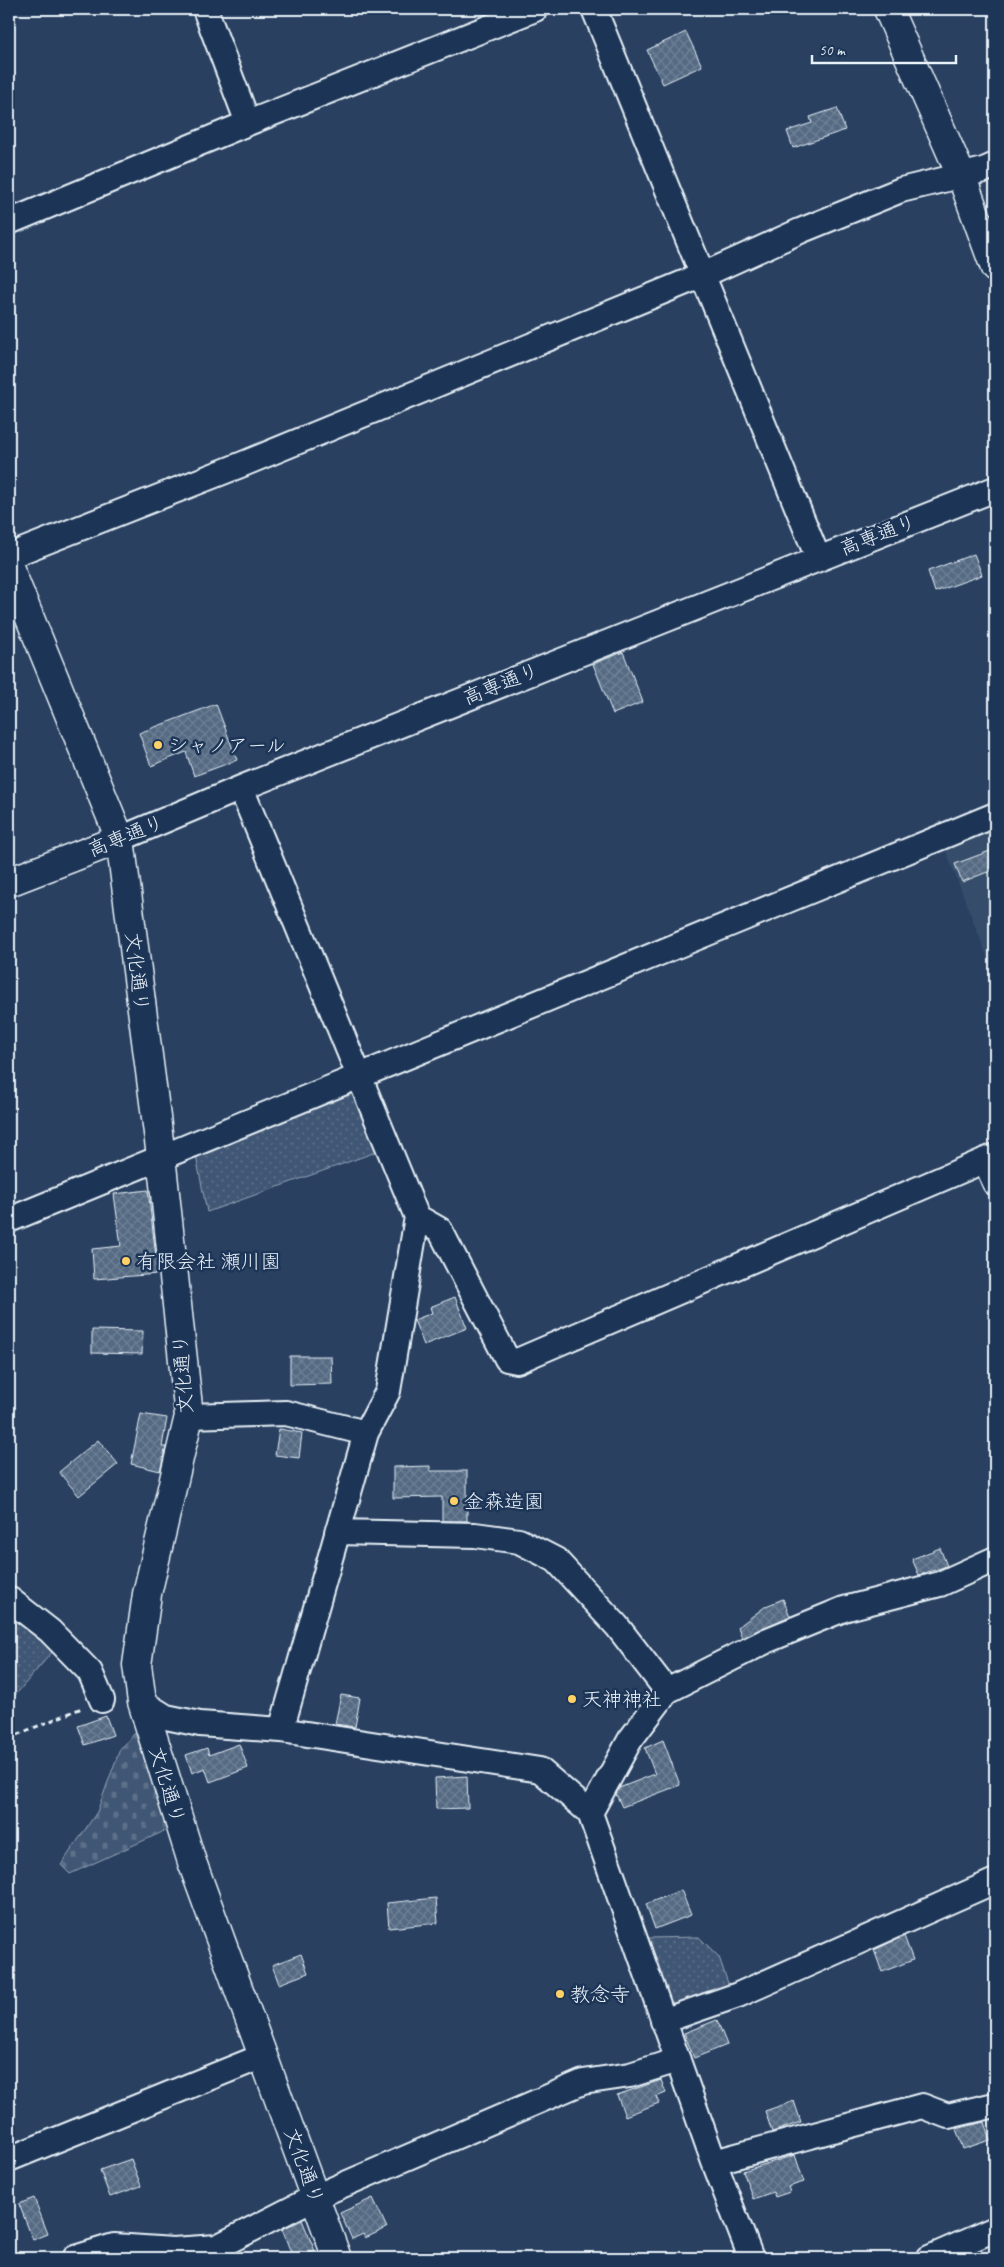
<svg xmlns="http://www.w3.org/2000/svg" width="1004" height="2267" font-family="Caveat,'Klee One',sans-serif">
<defs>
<pattern id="grass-dots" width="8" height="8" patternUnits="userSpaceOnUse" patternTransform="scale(1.25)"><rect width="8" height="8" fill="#415774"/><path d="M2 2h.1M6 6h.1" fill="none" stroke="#5c7089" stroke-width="1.8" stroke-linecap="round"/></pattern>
<pattern id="cemetery-stones" width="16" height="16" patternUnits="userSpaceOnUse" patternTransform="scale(1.25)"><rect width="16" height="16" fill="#415774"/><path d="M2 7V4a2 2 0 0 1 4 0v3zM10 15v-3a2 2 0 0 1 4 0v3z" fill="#5c7089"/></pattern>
<pattern id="building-cross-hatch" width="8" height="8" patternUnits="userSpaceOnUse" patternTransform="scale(1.25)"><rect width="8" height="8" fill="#556a83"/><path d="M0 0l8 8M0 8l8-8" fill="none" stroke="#6d8095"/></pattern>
</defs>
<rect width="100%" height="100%" fill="#294061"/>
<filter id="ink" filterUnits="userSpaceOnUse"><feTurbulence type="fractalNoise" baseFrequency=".02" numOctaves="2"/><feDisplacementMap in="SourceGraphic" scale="10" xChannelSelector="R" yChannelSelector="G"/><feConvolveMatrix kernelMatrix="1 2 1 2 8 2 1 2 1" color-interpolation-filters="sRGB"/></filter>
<g filter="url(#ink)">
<path fill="#364d6b" d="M 995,826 L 995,977 L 944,846 Z"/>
<path fill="url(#grass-dots)" stroke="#94a4b6" d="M 354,1088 L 379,1151 L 207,1212 L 195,1151 Z
M 9,1608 L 53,1651 L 11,1700 L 9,1699 Z
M 699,1937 L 719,1957 L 730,1989 L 671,2010 L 649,1938 Z"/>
<path fill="url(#cemetery-stones)" stroke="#94a4b6" d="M 135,1733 L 169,1829 L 70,1874 L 61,1865 L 97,1812 L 120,1749 Z"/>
<path fill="url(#building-cross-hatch)" stroke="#e8f1f8" d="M 686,32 L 702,66 L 663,84 L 647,50 Z
M 837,108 L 845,130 L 793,148 L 787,131 L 812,123 L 810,117 Z
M 974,554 L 982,575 L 935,592 L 928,571 Z
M 623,652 L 643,702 L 613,714 L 593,664 Z
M 216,704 L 237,760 L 194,776 L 186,752 L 151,766 L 139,733 Z
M 995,849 L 995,869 L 962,882 L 955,864 Z
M 148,1190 L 158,1274 L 94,1279 L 92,1249 L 121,1246 L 114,1194 Z
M 455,1297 L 467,1328 L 424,1345 L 414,1320 L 432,1313 L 430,1307 Z
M 92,1330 L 143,1331 L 142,1354 L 92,1353 Z
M 290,1356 L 331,1356 L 332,1384 L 290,1385 Z
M 141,1414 L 167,1418 L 162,1447 L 166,1447 L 160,1471 L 131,1464 Z
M 279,1429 L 302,1433 L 299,1458 L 275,1455 Z
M 98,1440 L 118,1464 L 79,1496 L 59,1472 Z
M 430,1466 L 430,1471 L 467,1471 L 467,1521 L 442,1521 L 442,1497 L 393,1498 L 393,1467 Z
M 940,1548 L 947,1566 L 919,1575 L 912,1559 Z
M 783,1599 L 790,1616 L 742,1638 L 738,1627 L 766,1606 Z
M 341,1695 L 360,1698 L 355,1727 L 335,1724 Z
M 106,1716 L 113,1735 L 85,1745 L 78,1726 Z
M 663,1740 L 680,1785 L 622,1807 L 616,1794 L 619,1788 L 655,1774 L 645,1748 Z
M 239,1744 L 248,1768 L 210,1782 L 205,1768 L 192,1773 L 186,1755 L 207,1748 L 209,1755 Z
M 467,1776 L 468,1808 L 436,1809 L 435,1778 Z
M 681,1890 L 691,1915 L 655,1929 L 646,1904 Z
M 436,1898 L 438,1923 L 389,1928 L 387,1903 Z
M 904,1936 L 913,1960 L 882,1972 L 874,1950 Z
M 301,1954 L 308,1973 L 279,1984 L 272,1965 Z
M 717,2020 L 727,2045 L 694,2058 L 684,2033 Z
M 661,2080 L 666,2093 L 656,2097 L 659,2103 L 625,2116 L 617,2095 Z
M 794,2101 L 801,2122 L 772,2132 L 765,2111 Z
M 984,2122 L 990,2140 L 963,2149 L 956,2129 Z
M 795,2155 L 804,2182 L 788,2187 L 790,2192 L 775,2197 L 773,2192 L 753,2199 L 743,2171 Z
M 131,2159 L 141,2186 L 110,2197 L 100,2170 Z
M 34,2198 L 48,2234 L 33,2240 L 19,2204 Z
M 373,2198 L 387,2228 L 365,2238 L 363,2234 L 352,2239 L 340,2213 Z
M 302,2220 L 315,2251 L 310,2253 L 312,2258 L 293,2258 L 282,2229 Z"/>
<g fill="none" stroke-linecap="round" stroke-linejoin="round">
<g stroke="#e8f1f8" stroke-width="28">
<path id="street" d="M 205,9 L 248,123
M 594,9 L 818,558
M 9,222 L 248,123 L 535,9
M 9,556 L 243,464 L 703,275 L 800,231 L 901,190 L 984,170 L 995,165
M 241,788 L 417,1217 L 388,1391 L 366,1433 L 281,1730
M 120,839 L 241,788 L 995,489
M 985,1160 L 995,1183
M 417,1217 L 440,1230 L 507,1359 L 517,1361 L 995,1156
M 9,1220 L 995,815
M 189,1416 L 286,1413 L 366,1433
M 337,1532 L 475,1535 L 519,1541 L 556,1560 L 617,1626 L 667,1691
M 9,1599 L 50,1631 L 90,1672 L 102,1700
M 142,1702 L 166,1717 L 200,1724 L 281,1730 L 540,1770 L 590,1813 L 714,2162 L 751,2258
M 590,1813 L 630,1740 L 667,1691 L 768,1640 L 844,1609 L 940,1584 L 995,1559
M 663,2021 L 738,1995 L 995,1881
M 9,2159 L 263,2056
M 714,2162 L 922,2106 L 948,2116 L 995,2105
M 75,2258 L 114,2246 L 173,2250 L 217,2247 L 315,2197 L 583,2082 L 630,2075 L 678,2060
M 929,2258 L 995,2229"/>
</g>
<g stroke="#e8f1f8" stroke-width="31">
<path id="secondary" d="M 888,9 L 961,175 L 995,268
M 9,567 L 120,839 L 161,1156 L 189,1416 L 147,1594 L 137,1665 L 142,1702 L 192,1862 L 337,2258
M 9,882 L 120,839"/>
</g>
<path stroke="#e8f1f8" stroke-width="3" stroke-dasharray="5 4" stroke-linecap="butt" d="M 9,1738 L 82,1708"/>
<use href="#street" stroke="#1d3557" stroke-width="24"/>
<use href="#secondary" stroke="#1d3557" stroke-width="28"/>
</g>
</g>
<g fill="#ffd166" stroke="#1d3557" stroke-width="2">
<circle cx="158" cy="745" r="5"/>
<circle cx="126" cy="1261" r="5"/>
<circle cx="454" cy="1501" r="5"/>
<circle cx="572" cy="1699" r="5"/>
<circle cx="560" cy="1994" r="5"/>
</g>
<g text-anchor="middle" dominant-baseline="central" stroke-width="5" stroke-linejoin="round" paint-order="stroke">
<g font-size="20" fill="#e8f1f8" stroke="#1d3557">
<text transform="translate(878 535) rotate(-21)">高専通り</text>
<text transform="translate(501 684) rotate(-22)">高専通り</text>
<text transform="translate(126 836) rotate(-22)">高専通り</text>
<text transform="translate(137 972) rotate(83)">文化通り</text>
<text transform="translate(183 1374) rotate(-94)">文化通り</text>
<text transform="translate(167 1785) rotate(73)">文化通り</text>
<text transform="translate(304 2166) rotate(70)">文化通り</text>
</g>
<g font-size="20" fill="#e8f1f8" stroke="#1d3557" text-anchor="start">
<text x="168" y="745">シャノアール</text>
<text x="136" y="1261">有限会社 瀬川園</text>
<text x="464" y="1501">金森造園</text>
<text x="582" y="1699">天神神社</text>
<text x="570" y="1994">教念寺</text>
</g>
</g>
<rect width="1004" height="2267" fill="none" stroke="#1d3557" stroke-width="30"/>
<rect x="15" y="15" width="974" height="2237" fill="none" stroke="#e8f1f8" stroke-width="2" filter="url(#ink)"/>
<path d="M812 55v8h144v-8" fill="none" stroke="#e8f1f8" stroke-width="2.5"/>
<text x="819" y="55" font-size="15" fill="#e8f1f8" stroke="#1d3557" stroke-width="4" paint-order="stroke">50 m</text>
</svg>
